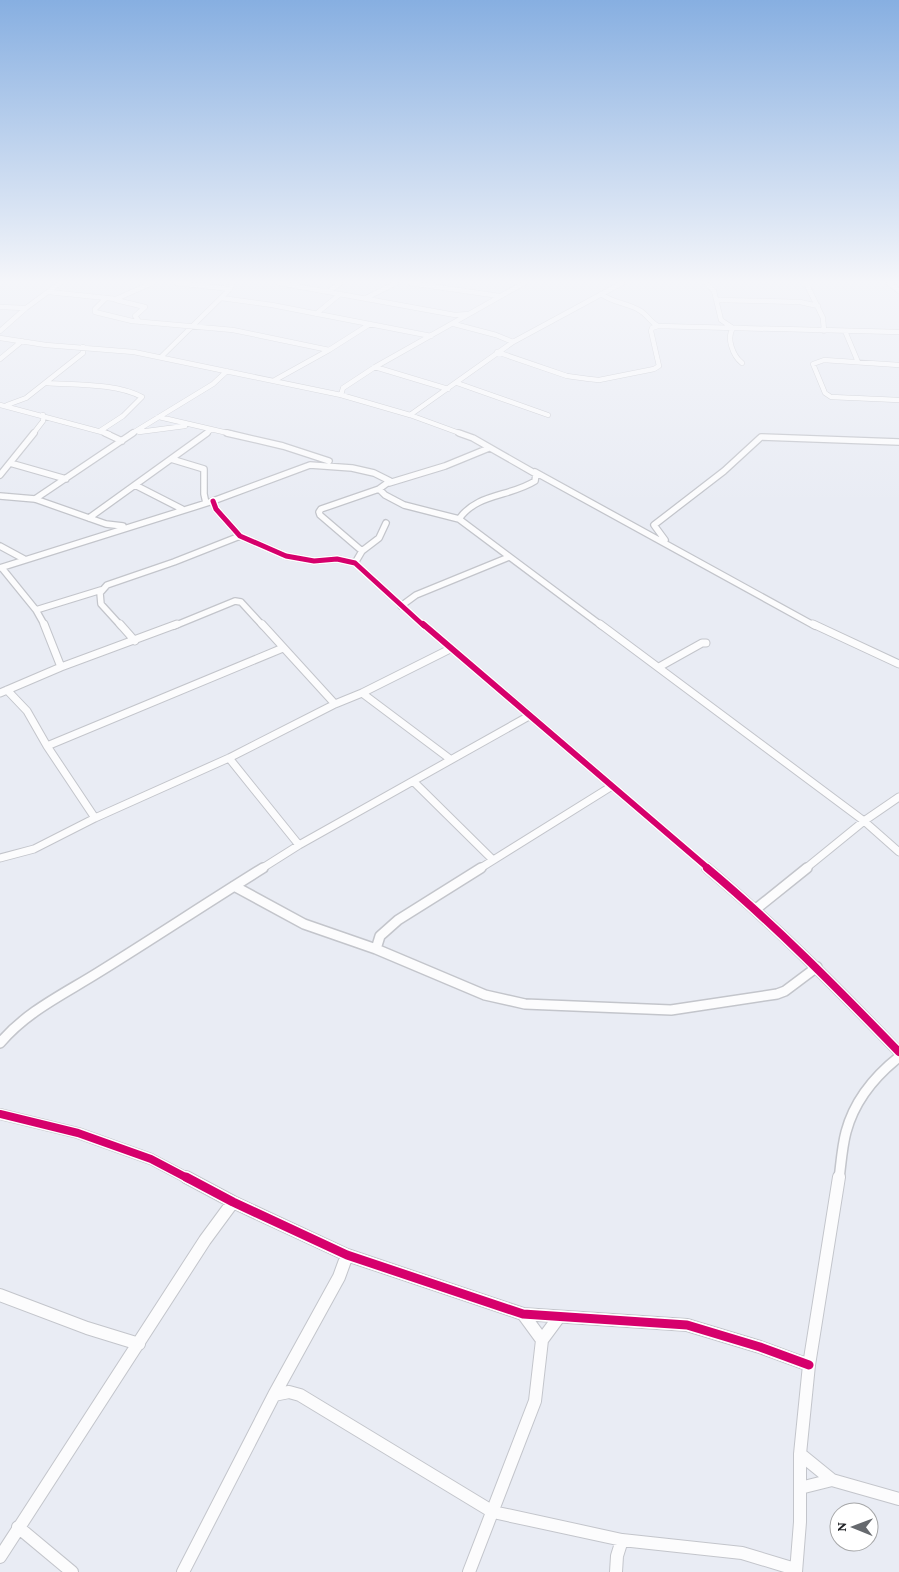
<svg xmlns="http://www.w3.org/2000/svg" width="899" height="1572" font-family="'Crimson Pro',serif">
<rect width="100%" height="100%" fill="#e9ecf4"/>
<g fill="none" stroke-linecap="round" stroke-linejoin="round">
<g stroke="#c3c5cb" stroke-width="5.5">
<path id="street-far4" d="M 176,283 L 230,289
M 279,283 L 455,315 L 469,314
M 410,283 L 499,296
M 706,283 L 714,291 L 721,320 L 733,328 C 726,338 733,356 742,363
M 806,283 L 823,318 L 824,331
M 889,283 L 899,291
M 49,292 L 116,299 L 152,283
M 328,292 L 340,283
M 601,294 C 613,303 627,303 639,310 C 647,314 650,322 658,326
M 221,298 L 272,305 L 431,336
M 366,298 L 396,283
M 105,299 L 95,309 L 95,312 L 132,321 L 233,330 L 329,350 L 370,324
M 116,300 L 145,307 L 135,316 L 138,320
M 718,300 L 800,302 L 818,306
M 0,307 L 26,308
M 316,314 L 340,294
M 454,324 L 496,335 L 513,342
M 0,331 L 26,308 L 60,283
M 845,331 L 858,362
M 0,338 L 46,345 L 134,352 L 341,395
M 497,352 L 567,376 L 589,379 L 599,380 L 654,369 L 659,366 L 651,331 L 652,328 L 658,326 L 899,332
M 161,357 L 230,289 L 232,283
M 0,359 L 22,341
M 899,365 L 824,360 L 813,364 L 825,393 L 831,397 L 899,400
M 375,367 L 448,389
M 275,380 L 329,350
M 46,383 C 75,385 117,383 142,397 L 123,416 L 100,431
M 457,383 L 548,415
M 0,405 L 109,434
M 7,405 L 26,398 L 83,353 L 83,347
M 410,415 L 513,342 L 622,283
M 159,417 L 232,434
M 139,432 L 185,426
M 33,434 L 43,421 L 43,415
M 131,434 L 213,384 L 227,371
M 205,434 L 211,430
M 462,434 L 410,415 L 341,395 L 343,388 L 375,367 L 524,283"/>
</g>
<g stroke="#c3c5cb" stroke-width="8">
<path id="street-far3" d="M 105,433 L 122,441
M 227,433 L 283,446 L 329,461
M 459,433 L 473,438 L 536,474 L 535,481 C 510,497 477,493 459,519
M 171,459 L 204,469 L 204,494 L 206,503
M 10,463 L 66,479
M 535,472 L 815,626
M 0,475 L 34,433
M 389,483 L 445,466 L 489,448
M 135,485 L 182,509
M 379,489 L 385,495 L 404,505 L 459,519 L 602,626
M 0,496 L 35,499 L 106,524 L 123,526
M 35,499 L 133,433
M 213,501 L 216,509 L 240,536 L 286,556 L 314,561 L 337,559 L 355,563 L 424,626
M 89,518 L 207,433
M 665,540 L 654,525 L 724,471 L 761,437 L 899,442
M 0,546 L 24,559
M 355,563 L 362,551 L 379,538 L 386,523
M 0,568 L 213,501 L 310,465 L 352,468 L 374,473 L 390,481 L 379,489 L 321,509 L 319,512 L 320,515 L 362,551
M 2,568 L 36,610 L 45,626
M 401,606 L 416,595 L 509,557
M 36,610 L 101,590
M 121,626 L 101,604 L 100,593 L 107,585 L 174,562 L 240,536
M 174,626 L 235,601 L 241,602 L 263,626"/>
</g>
<g stroke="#c3c5cb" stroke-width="9">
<path id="street-far2" d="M 44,624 L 61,667
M 120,624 L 135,641
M 262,624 L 335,704
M 423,624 L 709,869
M 600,624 L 864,821 L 899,852
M 813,624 L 899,664
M 659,667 L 702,643 L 706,643
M 7,690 L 27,711 L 47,746 L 95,818
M 0,693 L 61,667 L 177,624
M 362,693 L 450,759
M 47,746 L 283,648
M 229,758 L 299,845
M 414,782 L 493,860
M 0,858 L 34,849 L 95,818 L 229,758 L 335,704 L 362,693 L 450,649
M 261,869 L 299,845 L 529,716
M 479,869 L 612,786
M 805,869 L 864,821 L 899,797"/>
</g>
<g stroke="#c3c5cb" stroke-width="12">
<path id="street-far1" d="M 707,868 C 775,925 837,988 899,1052
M 234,886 L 304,924 L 376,949 L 485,995 L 525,1004 L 671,1010 L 777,994 L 785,991 L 817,967
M 756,909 L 807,868
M 376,949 L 380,936 L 398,920 L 481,868
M 0,1043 C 27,1011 64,994 99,972 C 154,938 208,902 263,868
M 0,1114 L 78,1133 L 151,1159 L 189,1179
M 839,1179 C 841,1164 842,1147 846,1132 C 854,1102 875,1076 899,1057"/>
</g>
<g stroke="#c3c5cb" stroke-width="14">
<path id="street" d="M 186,1177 L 233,1202 L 347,1255 L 523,1314 L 687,1325 L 760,1347 L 809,1365
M 0,1295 L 87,1328 L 139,1344
M 523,1314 L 542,1340
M 274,1395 L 289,1392 L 300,1395 L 493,1512 L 622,1540 L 742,1553 L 795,1569
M 800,1454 L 832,1480 L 899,1499
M 800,1488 L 832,1480
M 18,1527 L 72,1572
M 0,1557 L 205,1240 L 233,1202
M 183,1572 L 274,1395 L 339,1277 L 347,1255
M 469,1572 L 535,1401 L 542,1340 L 559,1317
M 616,1572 L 617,1556 L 622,1540
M 796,1572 L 800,1522 L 800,1454 L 809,1365 L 839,1177"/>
</g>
<use href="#street-far4" stroke="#fcfcfd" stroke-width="4.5"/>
<use href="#street-far3" stroke="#fcfcfd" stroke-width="5.5"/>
<use href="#street-far2" stroke="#fcfcfd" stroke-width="7"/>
<use href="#street-far1" stroke="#fcfcfd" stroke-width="9"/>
<use href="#street" stroke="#fcfcfd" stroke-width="12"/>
<g stroke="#fff" stroke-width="8">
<path id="cycleway-far3" d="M 213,501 L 216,509 L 240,536 L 286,556 L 314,561 L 337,559 L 355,563 L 424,626"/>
</g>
<g stroke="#fff" stroke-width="9">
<path id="cycleway-far2" d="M 423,624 L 709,869"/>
</g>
<g stroke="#fff" stroke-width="11">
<path id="cycleway-far1" d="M 707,868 C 775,925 837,988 899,1052
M 0,1114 L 78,1133 L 151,1159 L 189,1179"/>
</g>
<g stroke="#fff" stroke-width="12">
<path id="cycleway" d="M 186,1177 L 233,1202 L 347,1255 L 523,1314 L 687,1325 L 760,1347 L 809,1365"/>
</g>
<use href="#cycleway-far3" stroke="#d6006c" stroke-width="5"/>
<use href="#cycleway-far2" stroke="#d6006c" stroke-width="6"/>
<use href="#cycleway-far1" stroke="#d6006c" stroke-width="8"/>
<use href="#cycleway" stroke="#d6006c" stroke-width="9"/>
</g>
<linearGradient id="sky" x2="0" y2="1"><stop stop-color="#87afe1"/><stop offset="0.56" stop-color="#f5f6fa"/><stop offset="1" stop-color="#f5f6fa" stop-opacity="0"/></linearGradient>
<rect width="899" height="503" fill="url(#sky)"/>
<g transform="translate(854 1527) rotate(271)"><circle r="24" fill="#ffffff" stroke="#a6a7a8"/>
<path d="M0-4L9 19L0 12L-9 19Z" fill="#66696e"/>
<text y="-8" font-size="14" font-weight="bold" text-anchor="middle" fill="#202226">N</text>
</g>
</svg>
